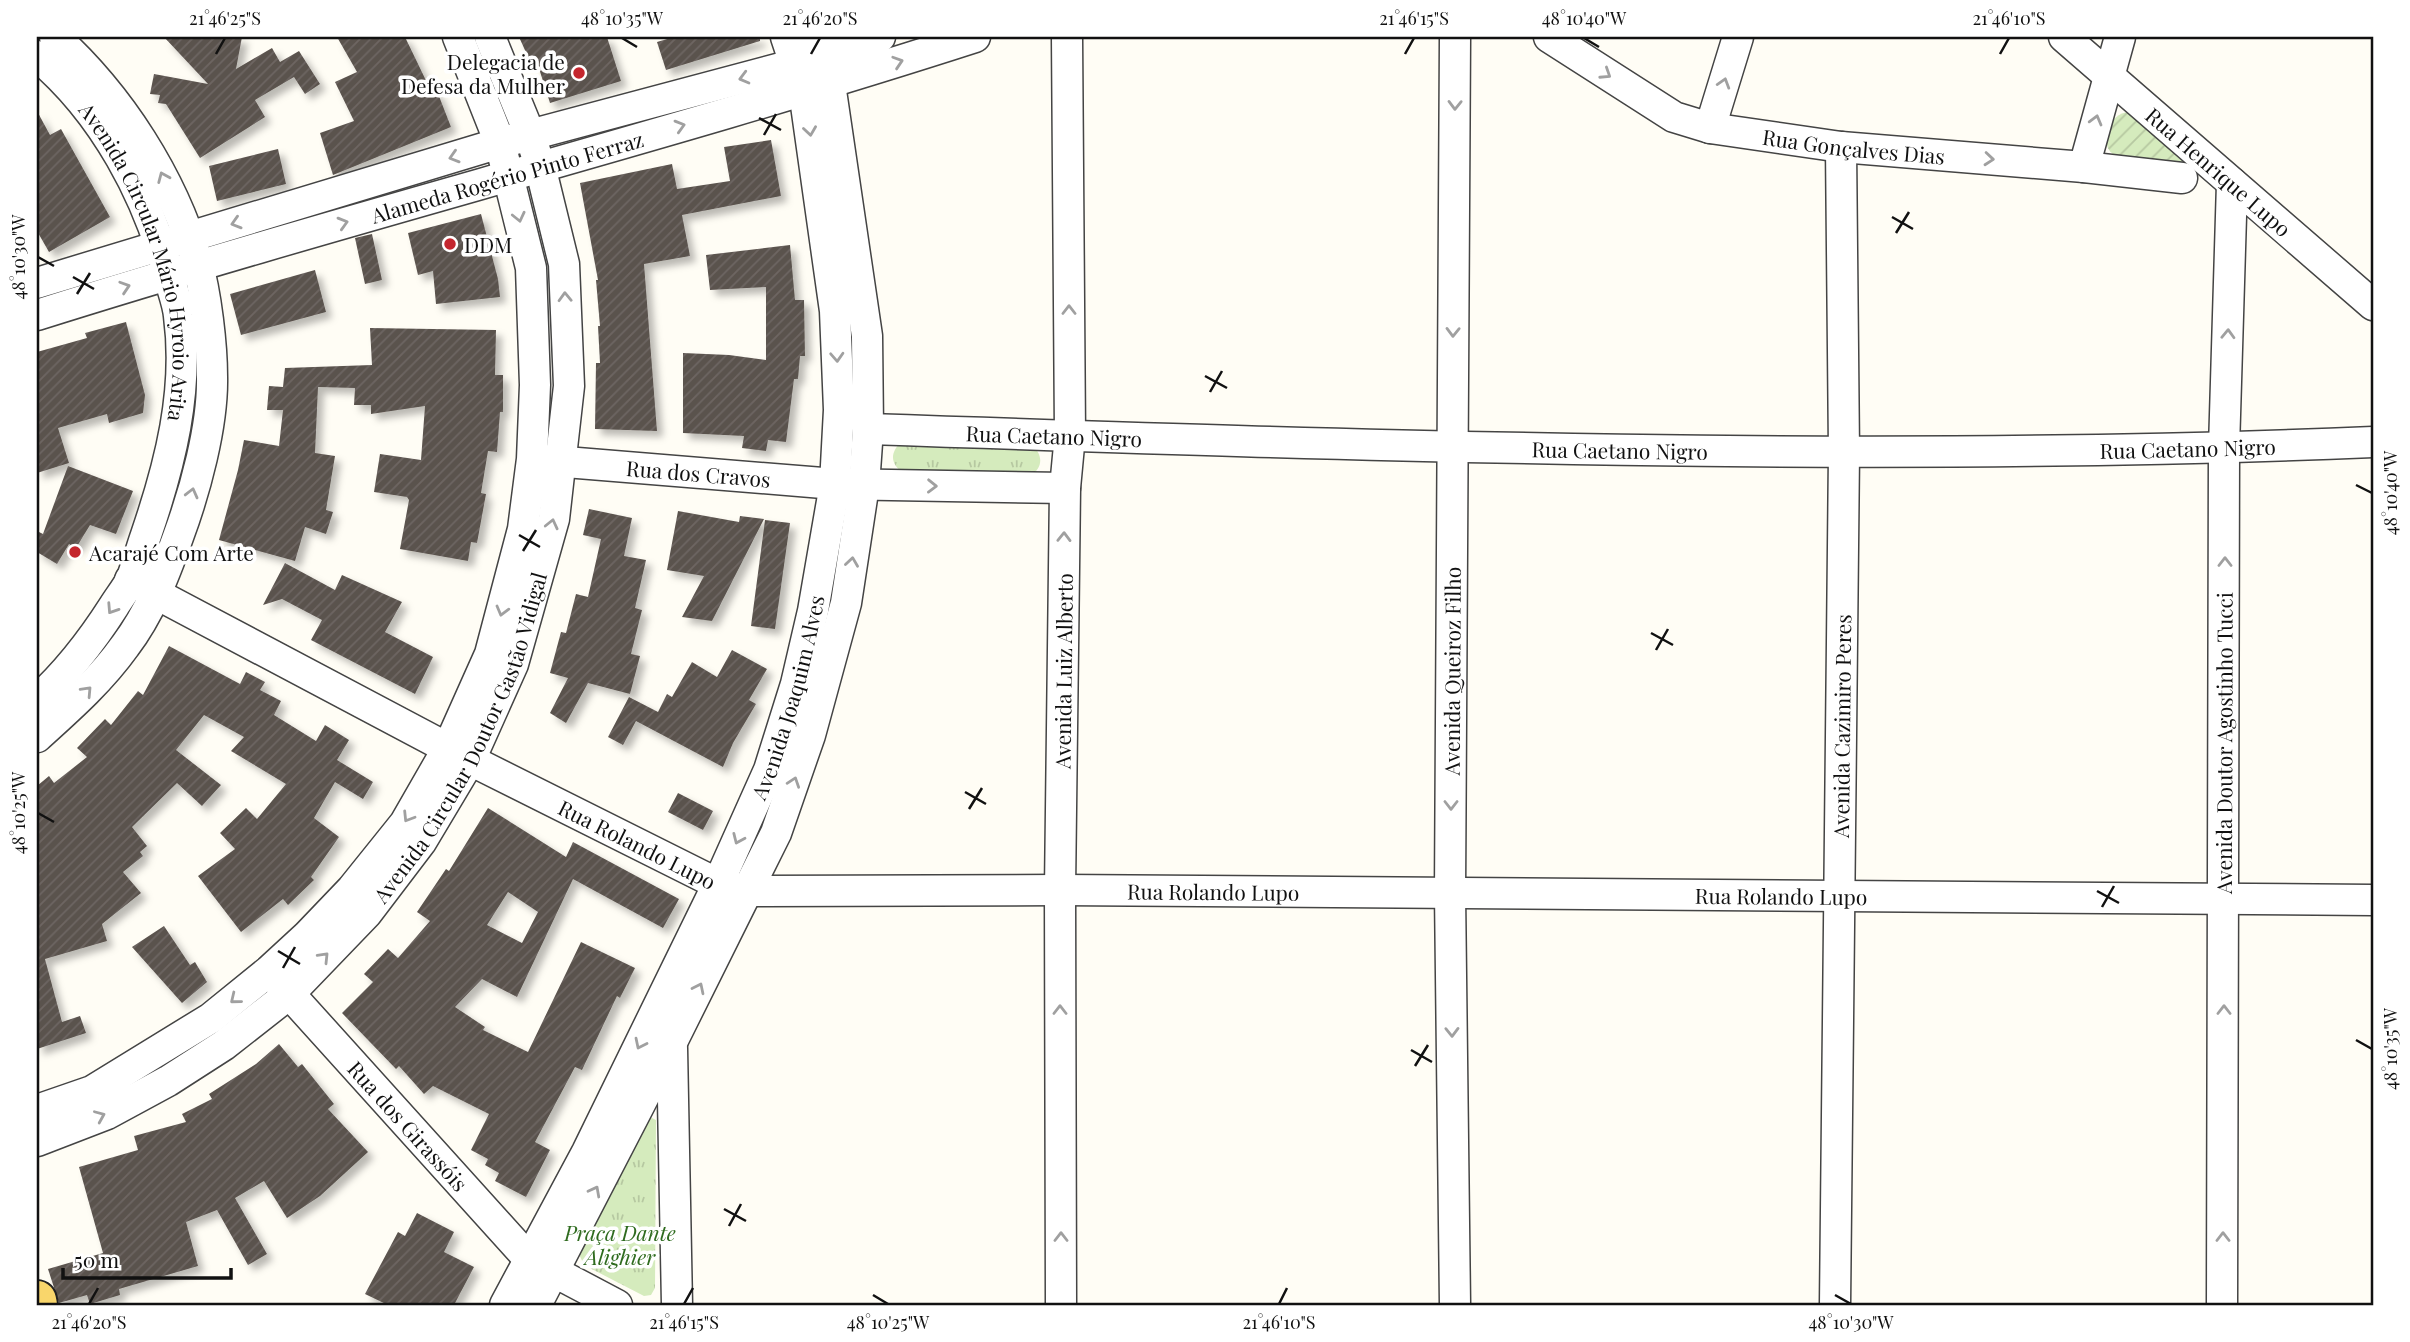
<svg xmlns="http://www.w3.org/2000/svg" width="2410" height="1342" font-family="'Playfair Display',serif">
<defs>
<pattern id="park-tufts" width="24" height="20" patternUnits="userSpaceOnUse" patternTransform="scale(1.75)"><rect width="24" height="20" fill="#d5ebbd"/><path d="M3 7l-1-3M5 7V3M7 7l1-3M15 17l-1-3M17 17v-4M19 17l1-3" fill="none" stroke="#b6c8a1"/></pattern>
<pattern id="garden-furrows" width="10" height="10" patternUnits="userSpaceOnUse" patternTransform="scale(1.75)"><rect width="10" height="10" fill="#d5ebbd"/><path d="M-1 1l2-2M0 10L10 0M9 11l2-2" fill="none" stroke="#b6c8a1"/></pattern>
<pattern id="building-hatch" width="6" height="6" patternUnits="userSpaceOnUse" patternTransform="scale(1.75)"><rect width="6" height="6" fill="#5a524d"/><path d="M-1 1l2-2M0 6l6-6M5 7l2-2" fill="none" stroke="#6d6662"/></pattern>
<filter id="shadow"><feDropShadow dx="6" dy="6" stdDeviation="3.5" flood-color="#0004"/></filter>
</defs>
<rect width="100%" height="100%" fill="#fffdf5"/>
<path fill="url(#park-tufts)" d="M 901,442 L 1031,444 C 1043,454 1044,467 1030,476 L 903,473 C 890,463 890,453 901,442 Z
M 650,1117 L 656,1120 L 655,1288 L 651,1295 L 644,1296 L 584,1265 L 578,1252 Z"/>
<path fill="url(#garden-furrows)" d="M 2129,112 L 2187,162 L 2186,163 L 2116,156 C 2096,146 2109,112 2129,112 Z"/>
<path fill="url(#building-hatch)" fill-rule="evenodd" filter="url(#shadow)" d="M 164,37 L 242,37 L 236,69 L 272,48 L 280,62 L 299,51 L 320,84 L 305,94 L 294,77 L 255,100 L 265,117 L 200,158 L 166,104 L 158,103 L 160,95 L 150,94 L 154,74 L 208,84 Z
M 337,37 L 405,37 L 432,93 L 437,91 L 451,127 L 333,175 L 320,133 L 354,121 L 335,82 L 357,72 Z
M 519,37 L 607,37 L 621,81 L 550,103 L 535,56 L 529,59 Z
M 674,37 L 760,37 L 760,41 L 666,70 L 657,42 Z
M 37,111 L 50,135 L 61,129 L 110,217 L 49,252 L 37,231 Z
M 771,140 L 781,196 L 682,215 L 690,256 L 644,264 L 657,431 L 595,429 L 596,363 L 600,363 L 598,326 L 600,326 L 596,280 L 598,280 L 580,183 L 672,164 L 677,189 L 730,181 L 724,147 Z
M 278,149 L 286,184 L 217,201 L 209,166 Z
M 481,214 L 498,279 L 500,297 L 436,304 L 433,271 L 418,275 L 408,233 Z
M 372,234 L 382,280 L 365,284 L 355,238 Z
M 790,245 L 795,300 L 804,300 L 805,356 L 800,356 L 798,379 L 794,379 L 786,442 L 768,440 L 766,451 L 742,448 L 744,436 L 683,433 L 683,353 L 729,355 L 766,360 L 766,287 L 710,290 L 706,255 Z
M 315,270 L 326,312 L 241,335 L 230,294 Z
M 126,322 L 145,395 L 143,413 L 109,423 L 107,414 L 58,428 L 69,463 L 37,473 L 37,352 L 87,338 L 85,333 Z
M 370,328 L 496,330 L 495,375 L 503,375 L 503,412 L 500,412 L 497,452 L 488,451 L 481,493 L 486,494 L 477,543 L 471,542 L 468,561 L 400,549 L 409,500 L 407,497 L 374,492 L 380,454 L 421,460 L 425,406 L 371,414 L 371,405 L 354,405 L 355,388 L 318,387 L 315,453 L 335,456 L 326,510 L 333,512 L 326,534 L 305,527 L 295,561 L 219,540 L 238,470 L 244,440 L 279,446 L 283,410 L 267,410 L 269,386 L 283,387 L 285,368 L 372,365 Z
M 68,466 L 133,491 L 116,534 L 90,525 L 76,548 L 69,544 L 57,564 L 37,552 L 37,531 L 43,534 Z
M 589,509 L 632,518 L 624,556 L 646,560 L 635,608 L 642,610 L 631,654 L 640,656 L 630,694 L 588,683 L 566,723 L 550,713 L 568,678 L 550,673 L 561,632 L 566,633 L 576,594 L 588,597 L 601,539 L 583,535 Z
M 678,511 L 739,522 L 740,516 L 764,519 L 712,621 L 682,617 L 704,576 L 667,570 Z
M 765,520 L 790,523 L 775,629 L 751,626 Z
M 285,563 L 335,590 L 342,575 L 402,602 L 385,632 L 433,657 L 415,694 L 311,640 L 322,620 L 282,599 L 263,605 Z
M 169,646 L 240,684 L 246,672 L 265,682 L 260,690 L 281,701 L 274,715 L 316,741 L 325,725 L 349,740 L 337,760 L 373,782 L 363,799 L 335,782 L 314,818 L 339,837 L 311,877 L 314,880 L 288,905 L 283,899 L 241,932 L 198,876 L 235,849 L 220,833 L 246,808 L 257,819 L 286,784 L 231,751 L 244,737 L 204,715 L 176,750 L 221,785 L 202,806 L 177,783 L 132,827 L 147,846 L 140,852 L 143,856 L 123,872 L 141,893 L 102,924 L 107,941 L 45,959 L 62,1022 L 80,1016 L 86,1033 L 37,1049 L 37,786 L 49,776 L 54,783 L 87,757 L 77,748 L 105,719 L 111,725 L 138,691 L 143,695 Z
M 732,650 L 767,669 L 749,700 L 756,704 L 733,743 L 723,767 L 636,721 L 623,745 L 608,737 L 629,697 L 658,712 L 667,694 L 672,697 L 692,662 L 717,677 Z
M 678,793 L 713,811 L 703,830 L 668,812 Z
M 488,808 L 566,857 L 573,842 L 679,899 L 663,928 L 573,879 L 517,997 L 482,979 L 455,1007 L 485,1027 L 483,1030 L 528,1052 L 581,942 L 635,968 L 620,998 L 617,996 L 582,1070 L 575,1067 L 535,1142 L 550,1150 L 526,1197 L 495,1181 L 499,1173 L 485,1165 L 488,1159 L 471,1150 L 489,1114 L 433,1086 L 424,1094 L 399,1066 L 396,1069 L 342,1013 L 373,982 L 364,974 L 388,949 L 398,958 L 430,921 L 417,912 L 446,869 L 449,871 ZM 508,892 L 538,912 L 522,943 L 487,925 Z
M 164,926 L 190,965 L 195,962 L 207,982 L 182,1003 L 132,947 Z
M 279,1044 L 298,1067 L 302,1064 L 334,1104 L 328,1109 L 368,1152 L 320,1196 L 287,1218 L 264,1181 L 235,1198 L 267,1254 L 248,1265 L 217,1210 L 186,1222 L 198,1266 L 119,1289 L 120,1295 L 90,1304 L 87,1295 L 59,1303 L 48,1269 L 103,1253 L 79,1167 L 138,1150 L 134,1136 L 186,1122 L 182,1114 L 212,1099 L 209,1094 L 256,1064 Z
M 417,1213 L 454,1232 L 444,1252 L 474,1267 L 454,1305 L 388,1305 L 365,1294 L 398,1232 L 405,1236 Z"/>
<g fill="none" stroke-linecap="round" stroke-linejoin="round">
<g stroke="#444" stroke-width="33">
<g id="minor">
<path id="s1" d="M 1549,37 L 1674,117 L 1710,128 L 1841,147 L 2084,167 L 2182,178"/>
<path id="s2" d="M 2064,37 L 2373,305"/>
<path id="s3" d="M 37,56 C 104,112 149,197 170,280 C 173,292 178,304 179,316 C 189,391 170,465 146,535 C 141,549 137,565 131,580 C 126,589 119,598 114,606 C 91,642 68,672 37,700"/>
<path d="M 1710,128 L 1738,37"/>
<path d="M 2084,167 L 2120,37"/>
<path d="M 37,283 L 500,143 L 796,64 L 880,37"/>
<path id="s4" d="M 37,315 C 348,217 665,137 975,37"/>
<path id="s5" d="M 868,429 C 1370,446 1872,463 2373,442"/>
<path id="s6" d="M 541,460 L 835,484 L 1065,488"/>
<path id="s7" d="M 130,580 L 470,760 L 718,884 L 747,891 L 1060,890 L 2373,900"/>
<path d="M 37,737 C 68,709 100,681 125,646 C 150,613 164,576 178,537 C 195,491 213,426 212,377 C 212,345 206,293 197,262 C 172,177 120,96 55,37"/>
<path id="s8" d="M 277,980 L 528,1258 L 617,1305"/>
<path d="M 672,1048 L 677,1305"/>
<path d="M 37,1110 L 92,1091 L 211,1018 L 269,971 L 307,936 L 352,889 L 405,823 L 448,748 L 490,654 L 523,529 L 532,459 L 535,385 L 531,268 L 500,143 L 458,37"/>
<path id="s9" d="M 37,1141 L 107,1114 L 168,1081 L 224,1045 L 289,994 L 367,913 L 421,842 L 470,760 L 513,664 L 554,519 L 569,386 L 564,264 L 540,166 L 530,135 L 490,37"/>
<path id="s10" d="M 505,1305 L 587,1152 L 718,884 L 769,770 L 796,684 L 813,611 L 835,484 L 839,410 L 835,311 L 804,91 L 786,37"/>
<path d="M 536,1305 L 671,1044 L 776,833 L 810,735 L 846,603 L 864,485 L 868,429 L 867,336 L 830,84 L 815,37"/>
<path id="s11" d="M 1061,1305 L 1060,890 L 1065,488 L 1070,435 L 1067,37"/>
<path id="s12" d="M 1455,1305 L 1450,893 L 1455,37"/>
<path id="s13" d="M 1835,1305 L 1844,452 L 1841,147"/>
<path id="s14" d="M 2222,1305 L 2224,448 L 2232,183"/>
</g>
</g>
<g stroke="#222" stroke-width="42">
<path id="major" d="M 37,1300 L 38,1305"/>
</g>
<use href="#minor" stroke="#fff" stroke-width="30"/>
<use href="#major" stroke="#f9d66b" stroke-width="38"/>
</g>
<defs><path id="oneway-chevron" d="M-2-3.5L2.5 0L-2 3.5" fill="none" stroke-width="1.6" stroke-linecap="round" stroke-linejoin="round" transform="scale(1.75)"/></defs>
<g stroke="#a0a0a0">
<use href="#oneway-chevron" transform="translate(898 62) rotate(-18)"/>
<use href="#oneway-chevron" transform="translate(1606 74) rotate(33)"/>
<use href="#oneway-chevron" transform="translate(744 78) rotate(165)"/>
<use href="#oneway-chevron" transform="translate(1724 83) rotate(-73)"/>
<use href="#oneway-chevron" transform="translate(1455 105) rotate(91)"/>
<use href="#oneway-chevron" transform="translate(2096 120) rotate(-75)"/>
<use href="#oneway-chevron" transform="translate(680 126) rotate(-16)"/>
<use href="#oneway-chevron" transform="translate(810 131) rotate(82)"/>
<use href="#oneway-chevron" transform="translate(454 157) rotate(163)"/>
<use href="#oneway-chevron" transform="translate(1989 159) rotate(5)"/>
<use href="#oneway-chevron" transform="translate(163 177) rotate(-113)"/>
<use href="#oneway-chevron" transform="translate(519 217) rotate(77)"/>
<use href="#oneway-chevron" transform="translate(236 223) rotate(163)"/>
<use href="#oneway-chevron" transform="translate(343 223) rotate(-16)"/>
<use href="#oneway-chevron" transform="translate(125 287) rotate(-18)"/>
<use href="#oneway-chevron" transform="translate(565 297) rotate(-92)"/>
<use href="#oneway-chevron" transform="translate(1069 310) rotate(-90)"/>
<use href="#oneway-chevron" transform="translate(1453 332) rotate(91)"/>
<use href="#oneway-chevron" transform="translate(2228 334) rotate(-88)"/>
<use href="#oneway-chevron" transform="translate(837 357) rotate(87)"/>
<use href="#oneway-chevron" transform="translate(932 486) rotate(1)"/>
<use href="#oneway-chevron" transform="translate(192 493) rotate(-76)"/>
<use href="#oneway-chevron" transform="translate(552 524) rotate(-77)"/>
<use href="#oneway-chevron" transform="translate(1064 537) rotate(-89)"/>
<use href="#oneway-chevron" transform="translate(852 562) rotate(-82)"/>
<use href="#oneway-chevron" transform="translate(2225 562) rotate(-90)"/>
<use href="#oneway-chevron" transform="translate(112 609) rotate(123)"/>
<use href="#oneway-chevron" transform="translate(502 611) rotate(105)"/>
<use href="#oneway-chevron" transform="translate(87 691) rotate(-47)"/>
<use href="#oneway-chevron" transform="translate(794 782) rotate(-71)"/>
<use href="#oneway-chevron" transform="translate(1451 805) rotate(90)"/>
<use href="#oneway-chevron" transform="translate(408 817) rotate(122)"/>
<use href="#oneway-chevron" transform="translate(738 839) rotate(114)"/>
<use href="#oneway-chevron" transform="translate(324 957) rotate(-46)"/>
<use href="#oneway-chevron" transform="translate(699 988) rotate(-64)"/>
<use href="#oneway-chevron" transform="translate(235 999) rotate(141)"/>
<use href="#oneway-chevron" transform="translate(1060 1010) rotate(-90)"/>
<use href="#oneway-chevron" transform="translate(2224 1010) rotate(-90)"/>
<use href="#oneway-chevron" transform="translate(1452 1032) rotate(89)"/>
<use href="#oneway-chevron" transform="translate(640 1044) rotate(116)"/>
<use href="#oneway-chevron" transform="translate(100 1116) rotate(-23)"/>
<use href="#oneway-chevron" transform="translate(595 1191) rotate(-62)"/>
<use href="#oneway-chevron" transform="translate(1061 1237) rotate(-90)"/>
<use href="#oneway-chevron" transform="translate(2223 1237) rotate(-90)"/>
</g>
<path fill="none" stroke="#111" stroke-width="2.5" d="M 622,38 L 637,47M 1584,38 L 1599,47M 216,54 L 225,38M 811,54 L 820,38M 1405,54 L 1414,38M 2000,54 L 2009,38M 759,118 L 781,130M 764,135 L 776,114M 1892,217 L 1913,229M 1896,233 L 1909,212M 38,257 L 54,266M 73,277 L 94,289M 77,294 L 90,273M 1205,376 L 1227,388M 1210,392 L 1222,371M 2356,485 L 2372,493M 519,535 L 540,547M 523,551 L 536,530M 1651,633 L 1673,645M 1656,650 L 1668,629M 965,792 L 986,804M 969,809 L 982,788M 38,813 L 54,822M 2097,891 L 2119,903M 2102,907 L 2114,886M 278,951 L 300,964M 283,968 L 295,947M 2356,1040 L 2372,1049M 1411,1050 L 1432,1062M 1415,1066 L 1428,1045M 724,1209 L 746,1221M 729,1226 L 741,1204M 873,1295 L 888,1304M 1835,1295 L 1851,1304M 89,1304 L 98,1288M 684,1304 L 693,1288M 1279,1304 L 1287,1288"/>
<g fill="#c4262e" stroke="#fff" stroke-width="2.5">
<circle cx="579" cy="73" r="7"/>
<circle cx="450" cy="244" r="7"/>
<circle cx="75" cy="552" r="7"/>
</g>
<g text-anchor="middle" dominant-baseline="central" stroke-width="7" stroke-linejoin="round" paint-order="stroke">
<g font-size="21" fill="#111" stroke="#fff" text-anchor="start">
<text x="565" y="61" text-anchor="end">Delegacia de<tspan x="565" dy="24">Defesa da Mulher</tspan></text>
<text x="464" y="244">DDM</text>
<text x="89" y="552">Acarajé Com Arte</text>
</g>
<g font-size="21" fill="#111" stroke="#fff">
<text stroke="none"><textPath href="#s1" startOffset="331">Rua Gonçalves Dias</textPath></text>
<text stroke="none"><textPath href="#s2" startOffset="205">Rua Henrique Lupo</textPath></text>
<text stroke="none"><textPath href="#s4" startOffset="490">Alameda Rogério Pinto Ferraz</textPath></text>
<text stroke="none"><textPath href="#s3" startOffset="238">Avenida Circular Mário Hyroio Arita</textPath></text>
<text stroke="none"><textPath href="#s5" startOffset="186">Rua Caetano Nigro</textPath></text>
<text stroke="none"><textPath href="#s5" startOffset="1320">Rua Caetano Nigro</textPath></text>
<text stroke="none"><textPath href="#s5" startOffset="752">Rua Caetano Nigro</textPath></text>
<text stroke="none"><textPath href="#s6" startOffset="158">Rua dos Cravos</textPath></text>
<text stroke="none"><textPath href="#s11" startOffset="634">Avenida Luiz Alberto</textPath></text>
<text stroke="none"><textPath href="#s12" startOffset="634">Avenida Queiroz Filho</textPath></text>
<text stroke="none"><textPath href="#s10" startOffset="672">Avenida Joaquim Alves</textPath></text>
<text stroke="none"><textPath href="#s13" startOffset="579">Avenida Cazimiro Peres</textPath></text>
<text stroke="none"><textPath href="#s9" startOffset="607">Avenida Circular Doutor Gastão Vidigal</textPath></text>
<text stroke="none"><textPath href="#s14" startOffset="562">Avenida Doutor Agostinho Tucci</textPath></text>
<text stroke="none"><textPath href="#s7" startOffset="572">Rua Rolando Lupo</textPath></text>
<text stroke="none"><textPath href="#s7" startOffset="1158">Rua Rolando Lupo</textPath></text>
<text stroke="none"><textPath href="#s7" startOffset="1726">Rua Rolando Lupo</textPath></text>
<text stroke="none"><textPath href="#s8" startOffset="196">Rua dos Girassóis</textPath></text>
</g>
<g font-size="21" font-style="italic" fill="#2f6b1f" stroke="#fff">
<text x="620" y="1232">Praça Dante<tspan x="620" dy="24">Alighier</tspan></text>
</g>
</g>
<rect width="2410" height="1342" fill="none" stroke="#ffffff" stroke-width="77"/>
<path d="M63 1268v10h168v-10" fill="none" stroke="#111111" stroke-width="3.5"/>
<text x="74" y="1268" font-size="21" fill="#111111" stroke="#ffffff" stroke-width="5" paint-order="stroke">50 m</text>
<rect x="38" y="38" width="2334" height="1266" fill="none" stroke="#111" stroke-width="2.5"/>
<g font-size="18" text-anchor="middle" fill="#111">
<text x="225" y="25">21°46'25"S</text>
<text x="622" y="25">48°10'35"W</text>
<text x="820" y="25">21°46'20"S</text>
<text x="1414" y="25">21°46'15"S</text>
<text x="1584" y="25">48°10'40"W</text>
<text x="2009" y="25">21°46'10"S</text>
<text transform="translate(19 257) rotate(-90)" y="6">48°10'30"W</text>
<text transform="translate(2391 493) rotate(-90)" y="6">48°10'40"W</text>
<text transform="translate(19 813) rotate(-90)" y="6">48°10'25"W</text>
<text transform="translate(2391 1049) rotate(-90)" y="6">48°10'35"W</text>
<text x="89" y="1329">21°46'20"S</text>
<text x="684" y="1329">21°46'15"S</text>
<text x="888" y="1329">48°10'25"W</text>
<text x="1279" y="1329">21°46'10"S</text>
<text x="1851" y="1329">48°10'30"W</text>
</g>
</svg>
